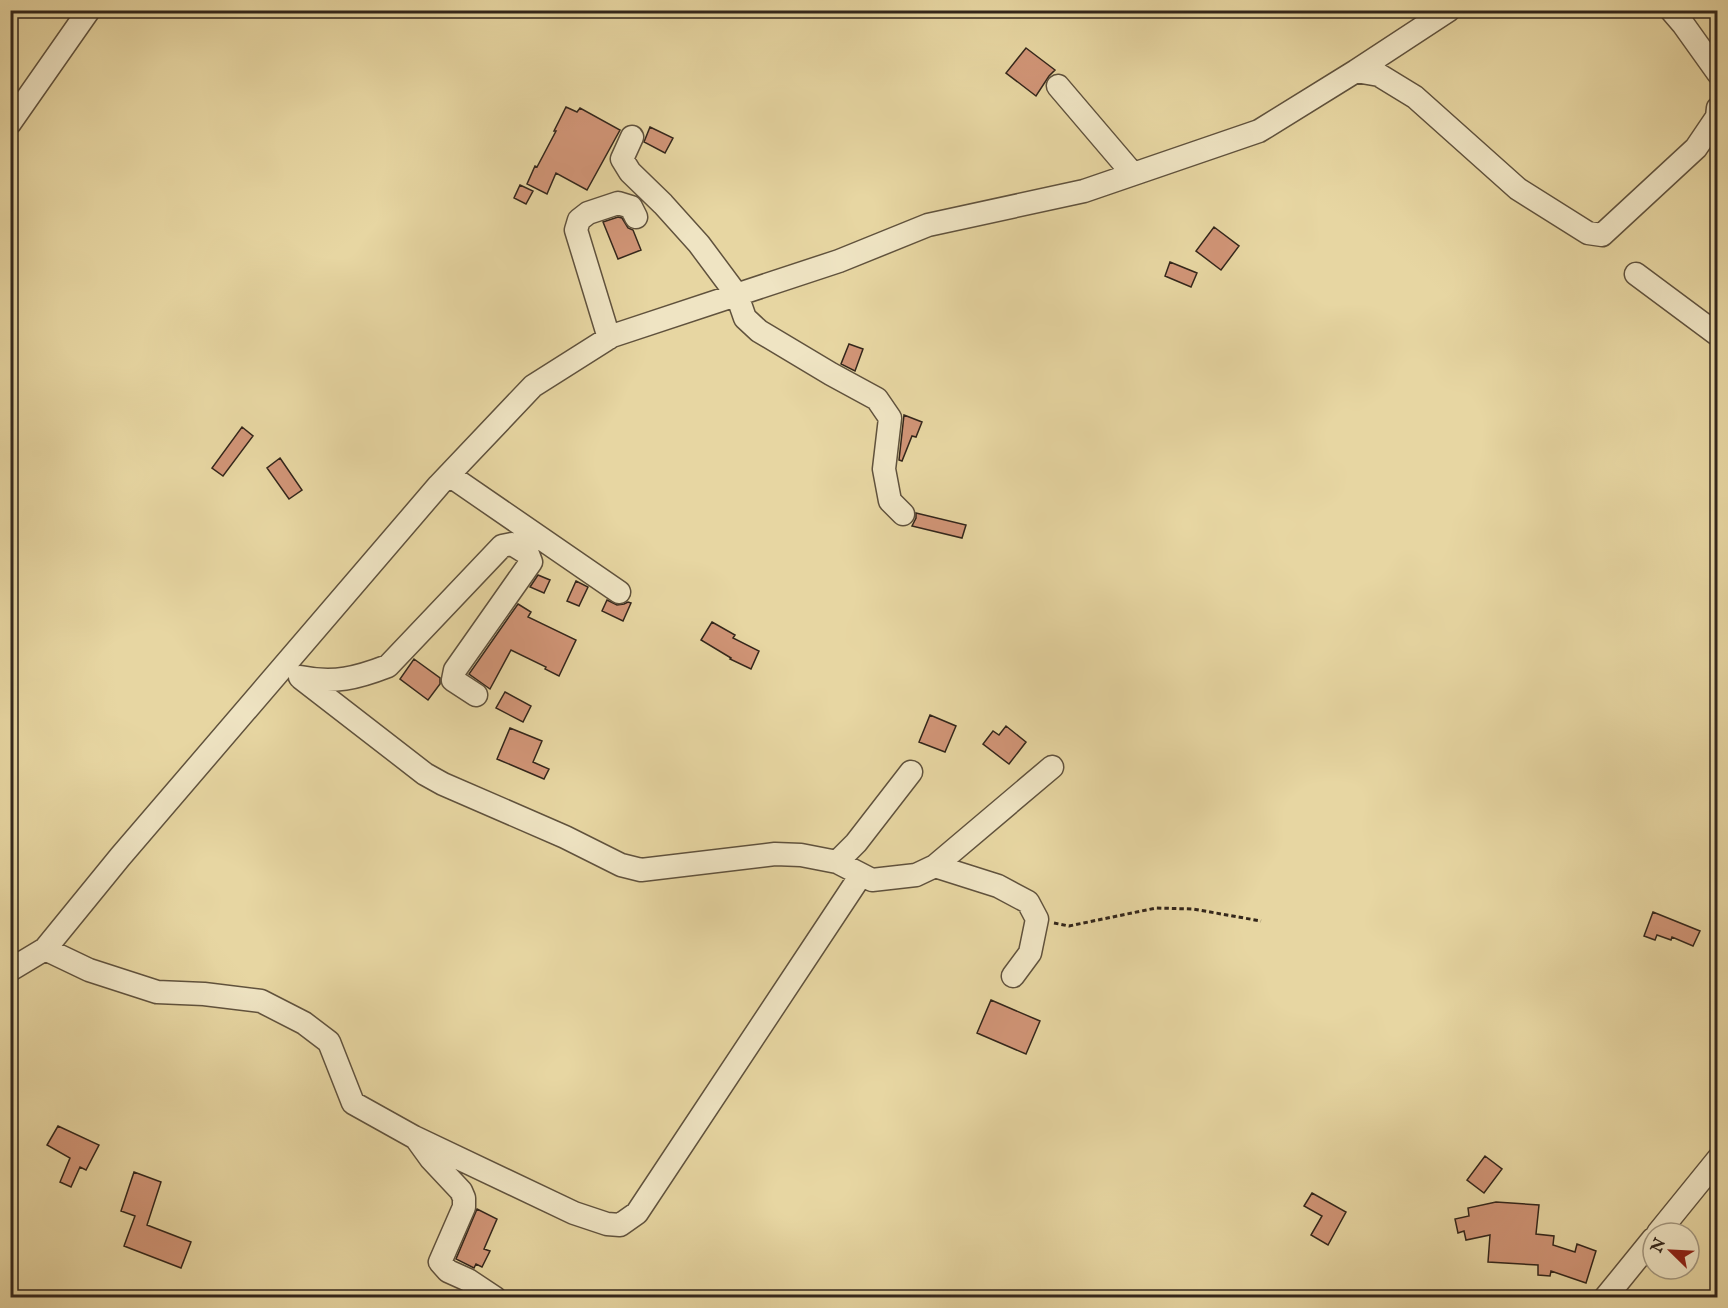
<svg xmlns="http://www.w3.org/2000/svg" width="1728" height="1308" font-family="'IM FELL English',serif">
<rect width="100%" height="100%" fill="#e7d6a2"/>
<filter id="stains"><feTurbulence type="fractalNoise" baseFrequency=".00333" numOctaves="4"/><feColorMatrix values="0 0 0 0 .2 0 0 0 0 .09 0 0 0 0 .02 0 0 0 .5 -.17"/></filter>
<radialGradient id="worn" r=".72"><stop offset=".6" stop-color="#630" stop-opacity="0"/><stop offset="1" stop-color="#630" stop-opacity=".3"/></radialGradient>
<path fill="#d19577" stroke="#33261b" stroke-width="1.5" d="M 1026,48 L 1055,70 L 1049,76 L 1036,96 L 1006,73 Z
M 566,107 L 577,112 L 580,108 L 620,130 L 587,190 L 556,173 L 547,194 L 527,184 L 535,166 L 537,167 L 556,131 L 554,131 Z
M 650,127 L 673,138 L 665,153 L 644,142 Z
M 520,185 L 533,191 L 526,204 L 514,198 Z
M 618,217 L 622,218 L 628,228 L 633,230 L 641,250 L 618,259 L 603,222 Z
M 1214,227 L 1239,246 L 1221,270 L 1196,251 Z
M 1170,262 L 1197,273 L 1191,287 L 1165,276 Z
M 849,344 L 863,349 L 855,371 L 841,364 Z
M 904,415 L 922,422 L 916,437 L 912,436 L 902,461 L 899,460 Z
M 242,427 L 253,436 L 223,476 L 212,468 Z
M 280,458 L 302,490 L 289,499 L 267,468 Z
M 916,513 L 966,525 L 962,538 L 912,526 L 916,518 Z
M 538,575 L 550,580 L 544,593 L 530,587 Z
M 576,581 L 588,587 L 579,606 L 567,601 Z
M 607,600 L 617,605 L 624,604 L 628,602 L 631,603 L 623,621 L 602,611 Z
M 518,604 L 531,612 L 528,617 L 576,640 L 559,676 L 545,669 L 546,667 L 511,650 L 490,689 L 469,674 Z
M 712,622 L 735,635 L 733,638 L 759,651 L 751,669 L 730,659 L 731,658 L 701,640 Z
M 414,659 L 440,678 L 440,684 L 428,700 L 400,679 Z
M 505,692 L 531,706 L 523,722 L 496,708 Z
M 930,715 L 956,726 L 945,752 L 919,742 Z
M 1006,726 L 1026,742 L 1009,764 L 983,744 L 993,731 L 999,735 Z
M 510,728 L 542,741 L 533,762 L 549,769 L 544,779 L 497,759 Z
M 1653,912 L 1700,931 L 1693,946 L 1672,937 L 1671,940 L 1657,935 L 1655,940 L 1644,936 Z
M 991,1000 L 1040,1021 L 1026,1054 L 977,1033 Z
M 58,1126 L 99,1145 L 86,1170 L 80,1167 L 71,1187 L 60,1182 L 70,1158 L 47,1145 Z
M 1485,1156 L 1502,1169 L 1484,1193 L 1467,1180 Z
M 134,1172 L 161,1182 L 147,1225 L 191,1242 L 181,1268 L 124,1246 L 135,1216 L 121,1211 Z
M 1312,1193 L 1346,1212 L 1328,1245 L 1311,1235 L 1322,1216 L 1304,1206 Z
M 1496,1202 L 1539,1205 L 1536,1234 L 1554,1236 L 1553,1245 L 1575,1252 L 1577,1244 L 1596,1251 L 1586,1283 L 1551,1271 L 1550,1276 L 1538,1275 L 1538,1265 L 1488,1262 L 1490,1235 L 1466,1240 L 1464,1231 L 1458,1233 L 1455,1219 L 1469,1216 L 1468,1208 Z
M 477,1209 L 497,1219 L 484,1249 L 490,1251 L 482,1267 L 476,1264 L 474,1268 L 456,1259 Z"/>
<g fill="none" stroke-linecap="round" stroke-linejoin="round">
<g stroke="#60523d" stroke-width="25">
<path id="minor" d="M 1671,10 L 1683,24 L 1718,73
M 1356,71 L 1379,75 L 1415,97 L 1518,189 L 1588,233 L 1602,235 L 1696,148 L 1717,117 L 1718,108
M 1058,86 L 1133,174
M 10,123 L 89,10
M 632,137 L 622,159 L 630,172 L 663,204 L 699,244 L 737,295 L 745,318 L 759,331 L 831,374 L 877,399 L 890,418 L 884,469 L 890,501 L 903,514
M 1636,274 L 1718,335
M 609,338 L 576,230 L 579,220 L 588,213 L 618,203 L 631,207 L 636,217
M 449,475 L 619,592
M 300,677 C 334,684 357,678 388,666 L 502,546 L 512,544 L 528,554 L 531,562 L 455,670 L 453,680 L 476,695
M 301,678 L 425,774 L 443,784 L 565,837 L 621,865 L 641,870 L 775,854 L 801,855 L 837,862 L 872,880 L 916,875 L 935,866 L 1052,767
M 837,862 L 856,843 L 911,772
M 935,866 L 998,886 L 1028,902 L 1037,919 L 1030,953 L 1013,976
M 45,949 L 89,970 L 157,992 L 204,994 L 261,1001 L 304,1023 L 329,1042 L 353,1103 L 414,1137 L 574,1213 L 607,1224 L 620,1225 L 637,1213 L 861,875
M 10,970 L 45,949 L 120,857 L 439,485 L 533,386 L 612,336 L 839,261 L 928,225 L 1084,191 L 1259,131 L 1356,71 L 1449,10
M 418,1141 L 431,1159 L 461,1191 L 464,1198 L 464,1207 L 440,1262 L 448,1271 L 468,1280 L 495,1298
M 1658,1233 L 1718,1159
M 1605,1298 L 1653,1239"/>
</g>
<path stroke="#33261b" stroke-width="3" stroke-dasharray="4.5 3" stroke-linecap="butt" d="M 1054,923 L 1069,926 L 1156,908 L 1193,909 L 1261,921"/>
<use href="#minor" stroke="#efe4c3" stroke-width="22"/>
</g>
<rect width="1728" height="1308" fill="none" stroke="#e7d6a2" stroke-width="36"/>
<rect x="12" y="12" width="1704" height="1284" fill="none" stroke="#33261b" stroke-width="3"/>
<rect x="18" y="18" width="1692" height="1272" fill="none" stroke="#33261b" stroke-width="1.5"/>
<g transform="translate(1671 1251) rotate(294)"><circle r="28" fill="#efe4c3" stroke="#a49880" stroke-width="1.5"/>
<path d="M0-4.5L10 22L0 15L-10 22Z" fill="#8f2418"/>
<text y="-9" font-size="16" font-weight="bold" text-anchor="middle" fill="#33261b">N</text>
</g>
<rect width="100%" height="100%" filter="url(#stains)"/>
<rect width="100%" height="100%" fill="url(#worn)"/>
</svg>
